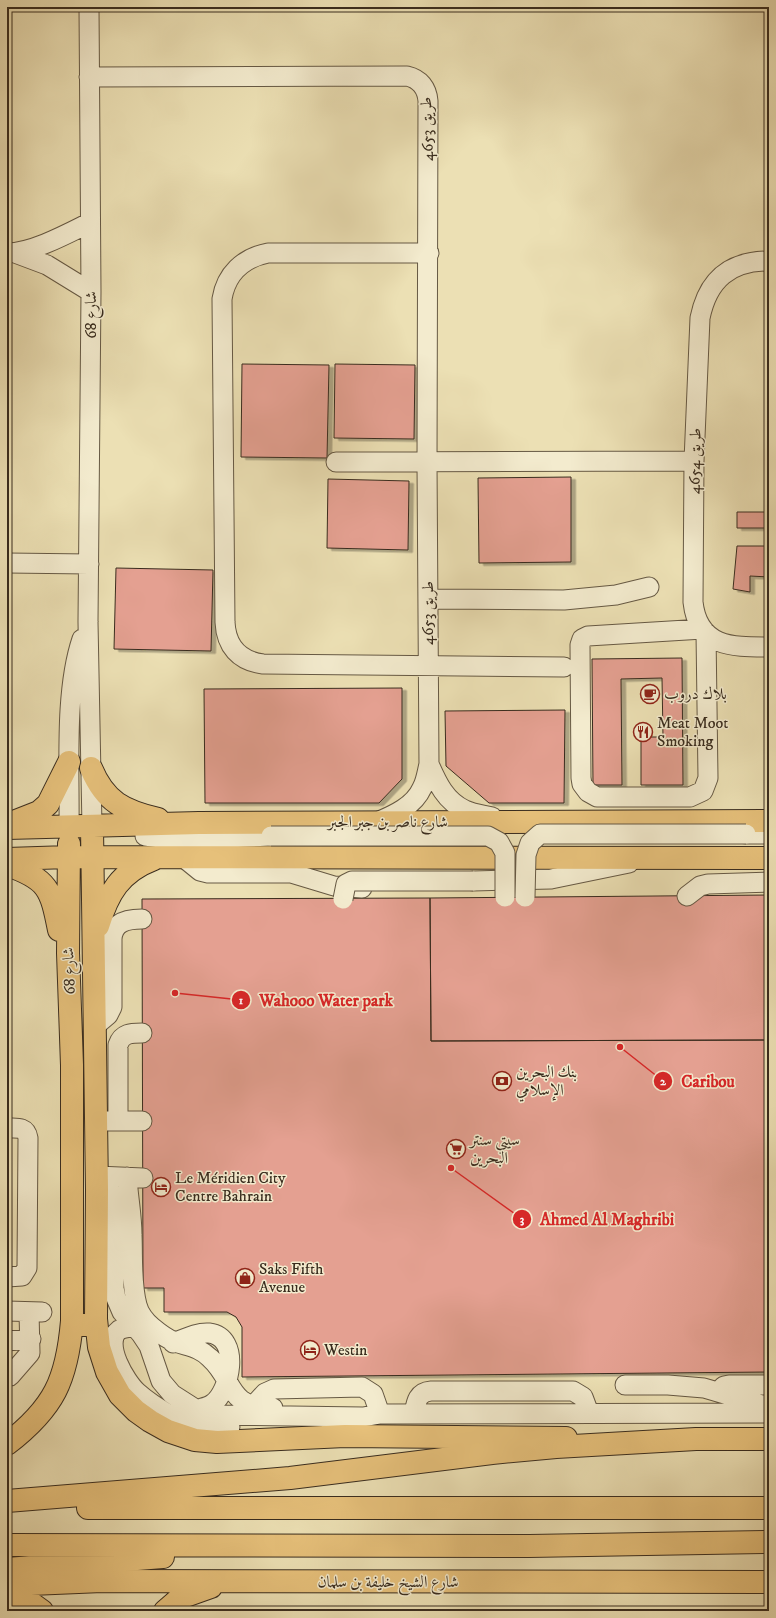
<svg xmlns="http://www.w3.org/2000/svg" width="776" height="1618" font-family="'IM FELL DW Pica',Amiri,serif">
<defs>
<filter id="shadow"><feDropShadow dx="4.5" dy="2.5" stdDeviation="0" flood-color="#0004"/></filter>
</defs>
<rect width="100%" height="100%" fill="#ece0b4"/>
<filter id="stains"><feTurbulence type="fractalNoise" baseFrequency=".005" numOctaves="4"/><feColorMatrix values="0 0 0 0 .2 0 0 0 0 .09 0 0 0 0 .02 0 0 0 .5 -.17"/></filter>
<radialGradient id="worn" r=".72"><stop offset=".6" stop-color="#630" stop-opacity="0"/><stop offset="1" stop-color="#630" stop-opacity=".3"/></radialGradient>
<path fill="#e4a091" stroke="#392c1e" filter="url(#shadow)" d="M 242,364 L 329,365 L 327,458 L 241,457 Z
M 335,364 L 415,365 L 414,439 L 334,438 Z
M 571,477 L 571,562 L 479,563 L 478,478 Z
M 328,479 L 409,481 L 408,550 L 327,548 Z
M 737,512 L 769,512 L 769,528 L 737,528 Z
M 737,546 L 769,546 L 769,577 L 750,576 L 750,592 L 733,589 Z
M 116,568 L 213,570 L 211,651 L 114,649 Z
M 682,658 L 683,785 L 641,785 L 641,737 L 663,737 L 662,678 L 621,679 L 622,785 L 593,785 L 592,659 Z
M 402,688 L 402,779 L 379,803 L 205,803 L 204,689 Z
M 565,710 L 564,803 L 489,803 L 446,766 L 445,711 Z
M 769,895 L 769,1040 L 431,1041 L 430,898 Z
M 430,898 L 431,1041 L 769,1040 L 769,1372 L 242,1377 L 242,1327 L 236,1317 L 227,1312 L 164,1312 L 164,1288 L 143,1288 L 142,899 Z"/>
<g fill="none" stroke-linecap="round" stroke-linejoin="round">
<g stroke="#665944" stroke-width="21">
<path id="minor" d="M 89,7 L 91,292 L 88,622 L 92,827
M 89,77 L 407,76 C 420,79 427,88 428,101 L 427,463 L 429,764 C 427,772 426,781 422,788 C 414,806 394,815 377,822
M 7,253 C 32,253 67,234 89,223
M 15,253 L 47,265 L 91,292
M 429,253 L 268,253 C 243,258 226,274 222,299 L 225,622 C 226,646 239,661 263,664 L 564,667
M 769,261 C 730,261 708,279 700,318 L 694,461 L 693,602 C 698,648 733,647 769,647
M 336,462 L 694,461
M 7,563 L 89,564
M 428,599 L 564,600 L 616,595 L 649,587
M 703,629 L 588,636 L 582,639 L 580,645 L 581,778 L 582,784 L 588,792 L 597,797 L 690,797 L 703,791 L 708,778 L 706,633
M 429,764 C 437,782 445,801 465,810 C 473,814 484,815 492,817
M 69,827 C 70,770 64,692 82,639
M 746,834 L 769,834
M 145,836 L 176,840 L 271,836
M 184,858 L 200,871 L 208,873 L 291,873 L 334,886 L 362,888
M 473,881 L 551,879 L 629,863
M 687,896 L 700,886 L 708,884 L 769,882
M 95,1026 L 108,1015 L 112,1007 L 112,939 C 113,922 127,919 142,919
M 106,1121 L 142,1121
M 118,1121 L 118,1045 C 122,1033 131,1033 142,1033
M 7,1128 C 16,1128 26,1126 28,1138 L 27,1268 L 22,1276 L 7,1277
M 97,1176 L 143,1178
M 127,1177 C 128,1196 132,1215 132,1235 C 133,1257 131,1283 137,1305 C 139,1313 145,1321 152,1327 C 158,1332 167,1339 175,1342 C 189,1347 199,1347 210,1358 C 235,1380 226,1408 273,1408
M 97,1190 L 110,1192 L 114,1198 L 114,1288 L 116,1298 L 122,1312 L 141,1334 L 149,1346 L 161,1381 L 172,1394 L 197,1410 L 219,1415 L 363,1417 L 380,1414 L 769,1413
M 7,1311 L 42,1312
M 134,1326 C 130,1327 123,1328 119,1330 C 102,1343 126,1382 137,1392 C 148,1402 161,1410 173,1417 C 190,1427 211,1427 230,1427
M 7,1341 L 31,1339
M 173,1343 C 184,1339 197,1332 209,1333 C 242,1337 230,1393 212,1404 C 208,1407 201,1408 197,1410
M 10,1376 L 30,1353 L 29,1312
M 625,1385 L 668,1385 L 704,1388 L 769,1407
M 719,1391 L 724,1386 L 729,1385 L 769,1385
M 253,1406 L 265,1393 L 274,1389 L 362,1387 L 373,1394 L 380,1414
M 414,1414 C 416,1403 417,1392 431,1391 L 573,1391 L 583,1397 L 589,1413"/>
</g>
<g stroke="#392c1e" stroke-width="24">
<path id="major" d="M 91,768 C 105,802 124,811 158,819
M 11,823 L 39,812 L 48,804 L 69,762
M 92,827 L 97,1190 L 96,1319 L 99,1347 L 107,1372 L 120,1395 L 136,1411 L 150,1421 L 168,1431 L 195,1440 L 217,1442 L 345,1436 L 566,1438
M 7,828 L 199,823 L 769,821
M 69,844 L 68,953 L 72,1065 L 72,1321 L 78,1325 L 89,1325
M 7,859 L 69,857 L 769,858
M 7,865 C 48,879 51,889 59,930
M 98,926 C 108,893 120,872 154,859
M 7,1585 L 102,1581 L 769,1582
M 7,1596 L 31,1603 L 42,1611
M 165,1611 L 180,1598 L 211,1587"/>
</g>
<g stroke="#392c1e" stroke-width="24">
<path id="highway" d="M 7,1444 C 54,1408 67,1380 72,1321
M 7,1501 L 290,1478 L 492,1453 L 556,1447 L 696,1439 L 769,1439
M 88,1508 L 769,1508
M 7,1545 L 529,1546 L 769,1542
M 7,1569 L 163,1557"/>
</g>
<use href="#minor" stroke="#f3ebce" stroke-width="19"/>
<use href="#major" stroke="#e6c07a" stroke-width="22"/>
<use href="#highway" stroke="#e6c07a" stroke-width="22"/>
<g stroke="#665944" stroke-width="21" stroke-linecap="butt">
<path id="minor-bridge" d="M 271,836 L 488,836 L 499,842 L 505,853 L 505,897
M 525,897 L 526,855 L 530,843 L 540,834 L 746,834
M 343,899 L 346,884 L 352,881 L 473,881"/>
</g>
<use href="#minor-bridge" stroke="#f3ebce" stroke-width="19"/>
</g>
<defs>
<g id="cafe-ring" transform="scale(1)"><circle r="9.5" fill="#f3ebce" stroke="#8f2418" stroke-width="1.5"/><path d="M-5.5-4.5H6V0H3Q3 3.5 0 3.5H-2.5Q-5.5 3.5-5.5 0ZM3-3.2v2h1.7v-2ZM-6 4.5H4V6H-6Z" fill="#8f2418"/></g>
<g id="restaurant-ring" transform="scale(1)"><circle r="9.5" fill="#f3ebce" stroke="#8f2418" stroke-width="1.5"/><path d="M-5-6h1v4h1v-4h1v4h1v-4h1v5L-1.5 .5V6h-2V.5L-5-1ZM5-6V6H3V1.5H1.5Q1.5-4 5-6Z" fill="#8f2418"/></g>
<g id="bank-ring" transform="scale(1)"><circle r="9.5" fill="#f3ebce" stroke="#8f2418" stroke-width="1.5"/><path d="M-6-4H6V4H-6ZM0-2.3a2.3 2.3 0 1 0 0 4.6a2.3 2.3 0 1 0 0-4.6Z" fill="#8f2418"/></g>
<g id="supermarket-ring" transform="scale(1)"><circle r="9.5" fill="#f3ebce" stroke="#8f2418" stroke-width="1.5"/><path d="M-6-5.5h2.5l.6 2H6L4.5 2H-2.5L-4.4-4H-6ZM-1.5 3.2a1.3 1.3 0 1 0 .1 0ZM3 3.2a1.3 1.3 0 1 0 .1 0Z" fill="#8f2418"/></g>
<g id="hotel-ring" transform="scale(1)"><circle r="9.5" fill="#f3ebce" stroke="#8f2418" stroke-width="1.5"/><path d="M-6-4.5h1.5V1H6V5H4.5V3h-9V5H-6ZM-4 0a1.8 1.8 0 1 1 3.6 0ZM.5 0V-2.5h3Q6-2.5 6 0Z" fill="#8f2418"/></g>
<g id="shop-ring" transform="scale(1)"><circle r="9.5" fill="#f3ebce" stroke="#8f2418" stroke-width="1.5"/><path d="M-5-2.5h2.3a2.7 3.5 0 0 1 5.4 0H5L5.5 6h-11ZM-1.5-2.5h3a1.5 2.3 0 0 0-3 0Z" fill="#8f2418"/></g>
</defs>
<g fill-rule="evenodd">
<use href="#cafe-ring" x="650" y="694"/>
<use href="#restaurant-ring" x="643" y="732"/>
<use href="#bank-ring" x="502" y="1081"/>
<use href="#supermarket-ring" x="456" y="1149"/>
<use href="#hotel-ring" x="161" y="1187"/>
<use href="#shop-ring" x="245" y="1278"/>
<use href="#hotel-ring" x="310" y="1350"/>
</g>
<g text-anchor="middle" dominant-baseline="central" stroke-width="3" stroke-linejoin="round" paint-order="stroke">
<g font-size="16" fill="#392c1e" stroke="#f3ebce">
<text transform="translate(427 129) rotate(-92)">طريق 4653</text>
<text transform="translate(91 315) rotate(-90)">شارع 68</text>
<text transform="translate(695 461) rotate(-89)">طريق 4654</text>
<text transform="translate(428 613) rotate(-90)">طريق 4653</text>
<text x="388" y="822">شارع ناصر بن جبر الجبر</text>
<text transform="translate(69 971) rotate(-92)">شارع 68</text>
<text x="388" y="1582">شارع الشيخ خليفة بن سلمان</text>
</g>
<g font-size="16" fill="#392c1e" stroke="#f3ebce" text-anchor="start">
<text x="664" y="694">بلاك دروب</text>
<text x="657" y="723">Meat Moot<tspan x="657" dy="18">Smoking</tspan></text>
<text x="516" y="1072">بنك البحرين<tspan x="516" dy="18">الإسلامي</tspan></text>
<text x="470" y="1140">سيتي سنتر<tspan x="470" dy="18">البحرين</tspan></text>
<text x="175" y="1178">Le Méridien City<tspan x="175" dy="18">Centre Bahrain</tspan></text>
<text x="259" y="1269">Saks Fifth<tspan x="259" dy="18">Avenue</tspan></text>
<text x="324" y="1350">Westin</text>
</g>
</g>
<path fill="none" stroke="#d62828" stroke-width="1.5" d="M175 993L241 1000M620 1047L663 1081M451 1168L522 1219"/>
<g fill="#d62828" stroke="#f3ebce" stroke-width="1.5">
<circle cx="175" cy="993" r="4"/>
<circle cx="620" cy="1047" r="4"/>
<circle cx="451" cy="1168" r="4"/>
<circle cx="241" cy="1000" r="10"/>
<circle cx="663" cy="1081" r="10"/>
<circle cx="522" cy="1219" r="10"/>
</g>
<g font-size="12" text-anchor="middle" font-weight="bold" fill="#fff">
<text x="241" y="1004">1</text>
<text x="663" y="1085">2</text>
<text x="522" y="1223">3</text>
</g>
<g font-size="17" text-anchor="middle" font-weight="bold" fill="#d62828" stroke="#f3ebce" stroke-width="3" stroke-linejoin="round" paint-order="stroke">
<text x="326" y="1006">Wahooo Water park</text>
<text x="708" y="1087">Caribou</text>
<text x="607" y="1225">Ahmed Al Maghribi</text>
</g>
<rect width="776" height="1618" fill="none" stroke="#ece0b4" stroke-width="24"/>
<rect x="8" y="8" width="760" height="1602" fill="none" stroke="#392c1e" stroke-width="2"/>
<rect x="12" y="12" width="752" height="1594" fill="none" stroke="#392c1e"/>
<rect width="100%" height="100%" filter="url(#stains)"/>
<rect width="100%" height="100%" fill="url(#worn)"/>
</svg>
